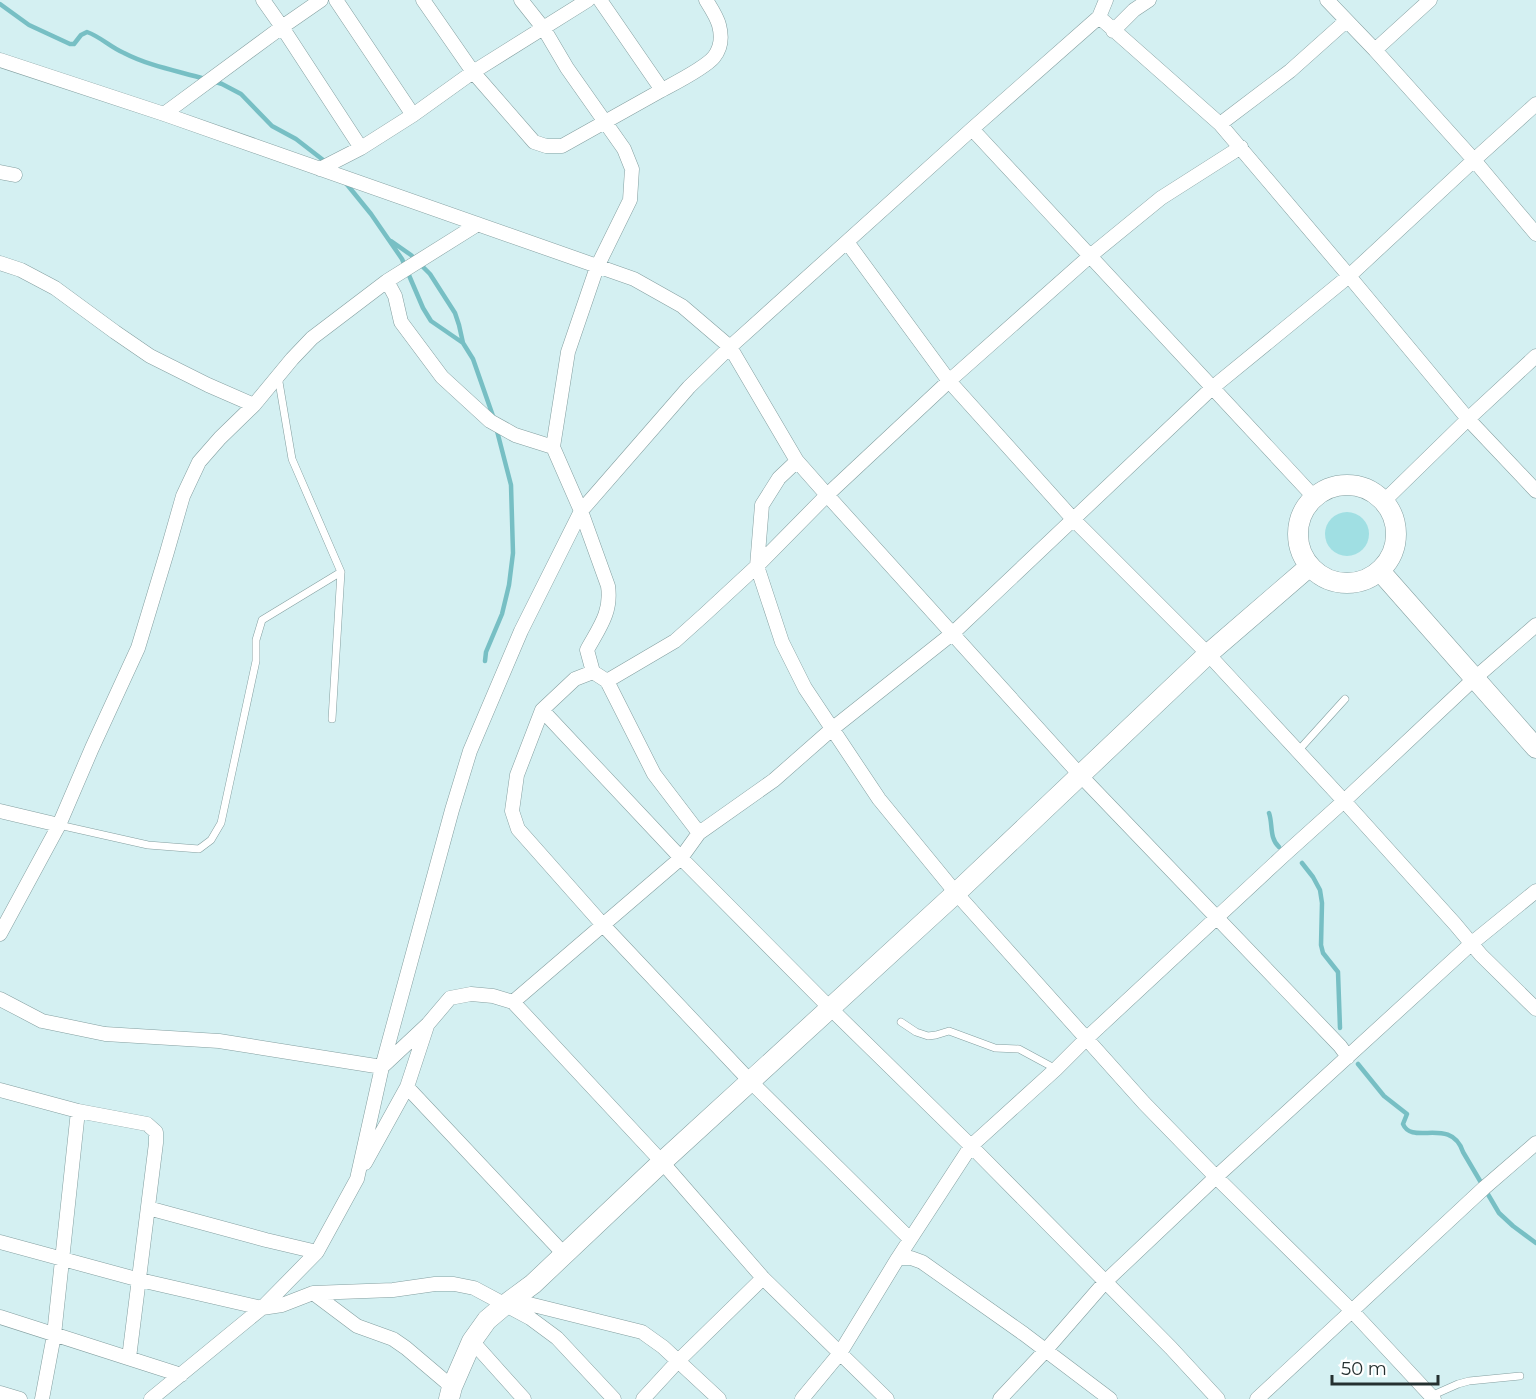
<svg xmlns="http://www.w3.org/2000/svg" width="1536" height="1399" font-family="Montserrat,sans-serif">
<rect width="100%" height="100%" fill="#d4f0f2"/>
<path fill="#a0dfe3" d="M1325 534a22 22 0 1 1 44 0a22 22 0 1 1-44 0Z"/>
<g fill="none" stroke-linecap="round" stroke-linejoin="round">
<path stroke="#77bfc4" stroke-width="4.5" d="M 0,4 L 29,25 L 70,44 L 74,44 L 81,35 L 87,32 C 101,37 110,47 124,53 C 149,66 178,71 205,79
M 213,81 L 222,84 L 241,94 L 272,126 L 296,139 L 327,163
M 345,182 L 371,214 L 402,259 L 423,308 L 431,321 L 463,343 L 473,359 L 494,419
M 391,241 L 411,255 L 430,274 L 455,313 L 459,325 L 463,343
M 485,661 L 486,652 L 502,614 L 509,585 L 513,553 L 511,485 L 496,427
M 1269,813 C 1273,824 1269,838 1279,847
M 1302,863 L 1313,877 L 1320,890 L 1322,903 L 1321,945 L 1323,953 L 1338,972 L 1340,1028
M 1358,1064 L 1384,1096 L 1407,1114 L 1403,1124 C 1412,1146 1451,1116 1463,1152 L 1499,1213 L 1513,1226 L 1536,1243"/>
<g stroke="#849fa0" stroke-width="8">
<path id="lane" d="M 278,376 L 292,459 L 341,572 L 332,719
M 1298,751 L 1345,699
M 59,825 L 148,845 L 199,849 L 211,840 L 221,823 L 256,661 L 256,640 L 262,620 L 341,572
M 901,1022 L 916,1032 L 928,1036 L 936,1035 L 949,1031 L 995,1048 L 1019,1049 L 1056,1069
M 1431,1396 L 1458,1384 L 1469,1381 L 1520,1376"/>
</g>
<g stroke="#849fa0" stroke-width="15">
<path id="street" d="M 263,0 L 282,27 L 361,148
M 336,0 L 413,115
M 423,0 L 473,72 L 534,142 L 546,146 L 562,146 L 662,90
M 521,0 L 544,29 L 567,68 L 624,149 L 632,169 L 630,200 L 597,267 L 568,352 L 553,447 L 581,511 L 608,586 C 612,612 599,628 587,650 L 593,672
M 600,0 L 662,90 C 675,83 705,68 714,57 C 721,48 722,36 719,25 C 717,17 711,8 706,0
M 1327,0 L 1375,50 L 1474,160 L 1536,234
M 1099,17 L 1220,124 L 1349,276 L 1468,419 L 1536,491
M 1113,31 L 1134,10 L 1149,0
M 1375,50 L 1430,0
M 0,60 L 164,114 L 634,279 L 682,306 L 730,347 L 797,461 L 827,495 L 1081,776 L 1340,1046 L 1348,1057
M 164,114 L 282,27 L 321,0
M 1220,124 L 1290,71 L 1346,21
M 972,129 L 1314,497
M 320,169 L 361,148 L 413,115 L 473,72 L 588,0
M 0,172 L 15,175
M 847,242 L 949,381 L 1073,519 L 1208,654 L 1344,801 L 1455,924 L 1481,955 L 1536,1009
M 0,263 L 21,270 L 55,288 L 115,332 L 150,356 L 208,385 L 254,405
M 387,281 L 395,296 L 401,322 L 442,377 L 490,421 L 515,435 L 553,447
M 797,461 L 779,478 L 762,505 L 757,566 L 782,642 L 805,688 L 879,799 L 956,893 L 1144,1103 L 1216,1177 L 1352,1311 L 1434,1399
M 1384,501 L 1468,419 L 1536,356
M 607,681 L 593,672 L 575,679 L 542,710 L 517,775 L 512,811 L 518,829 L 603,925 L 750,1081 L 910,1239
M 542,710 L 681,858 L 830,1008 L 971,1146 L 1171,1348 L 1218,1399
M 0,811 L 59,825
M 699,833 L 654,774 L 607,681 L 675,641 L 704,615 L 757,566 L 827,495 L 949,381 L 1090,256 L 1161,198 L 1241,147
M 0,934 L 59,825 L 92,748 L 138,648 L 167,552 L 183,496 L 199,462 L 220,438 L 254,405 L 292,359 L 312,338 L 387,281 L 478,224
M 0,999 L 42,1021 L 105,1034 L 219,1041 L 382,1067 L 428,1024 L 450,998 L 471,994 L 493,996 L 513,1002 L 662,1162 L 763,1278 L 887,1399
M 513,1002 L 681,858 L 699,833 L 774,780 L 832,729 L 953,633 L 1212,388 L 1349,276 L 1474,160 L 1536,104
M 407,1087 L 564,1254
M 0,1090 L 78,1111 L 54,1335 L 42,1399
M 78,1111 L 147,1124 L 156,1132 L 156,1143 L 129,1358
M 365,1163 L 407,1087 L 427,1026
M 148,1208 L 266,1240 L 317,1252
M 0,1242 L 140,1280 L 262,1308 L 317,1252 L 357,1179 L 382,1067 L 452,810 L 470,751 L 521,631 L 581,511 L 689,387 L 730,347 L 972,129 L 1099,17 L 1106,0
M 898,1258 L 911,1258 L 922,1262 L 1024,1334 L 1110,1399
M 313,1293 L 393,1290 L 435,1284 L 454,1284 L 474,1288 L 530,1318 L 557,1338 L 614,1399
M 513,1300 L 642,1332 L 663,1347 L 719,1399
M 0,1317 L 181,1375
M 472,1341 L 524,1399
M 0,1393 L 20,1399
M 151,1399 L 262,1308 L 282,1305 L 313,1293 L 357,1326 L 393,1339 L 406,1348 L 452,1387
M 643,1399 L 678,1361 L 763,1278
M 802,1399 L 840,1353 L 898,1258 L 971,1146 L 1056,1069 L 1087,1038 L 1284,855 L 1344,801 L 1475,678 L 1536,625
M 1000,1399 L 1045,1351 L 1105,1282 L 1216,1177 L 1472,943 L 1536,891
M 1257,1399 L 1484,1188 L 1536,1143"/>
</g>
<g stroke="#849fa0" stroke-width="21">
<path id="secondary" d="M1298 534a49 49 0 1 1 98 0a49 49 0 1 1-98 0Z
M 1380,571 L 1536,748
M 449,1399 L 452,1387 L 472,1341 L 487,1320 L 506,1304 L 533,1284 L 662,1162 L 956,893 L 1208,654 L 1310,566"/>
</g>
<use href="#lane" stroke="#fff" stroke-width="7"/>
<use href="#street" stroke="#fff" stroke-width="14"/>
<use href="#secondary" stroke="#fff" stroke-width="20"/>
</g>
<path d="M1332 1375v9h106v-9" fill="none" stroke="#253030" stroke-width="3"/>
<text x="1341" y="1375" font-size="18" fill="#253030" stroke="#ffffff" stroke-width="4.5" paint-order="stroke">50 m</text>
</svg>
